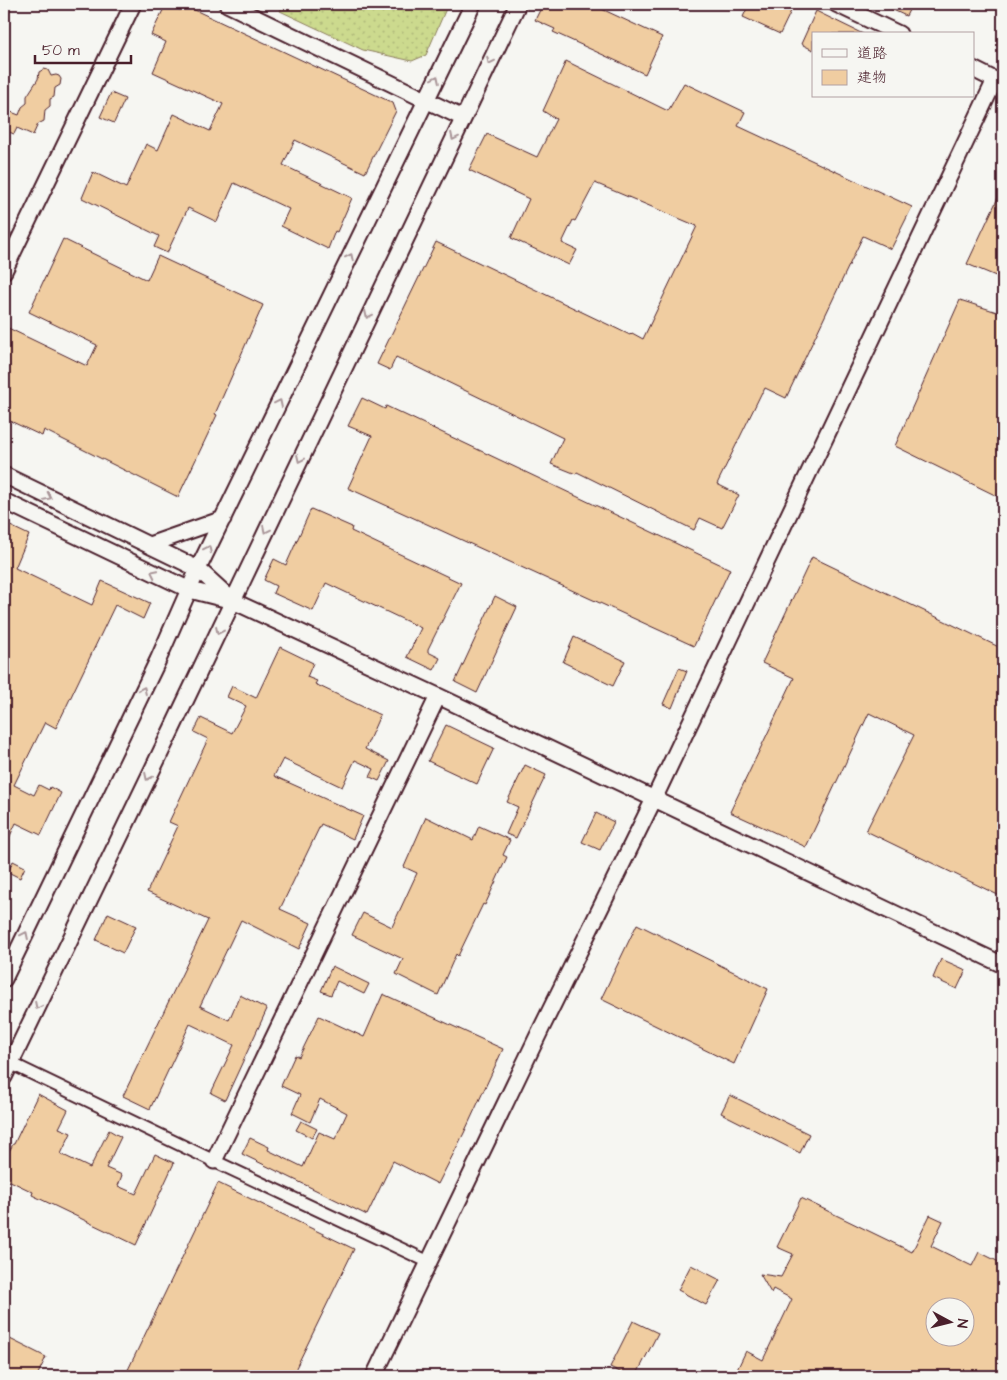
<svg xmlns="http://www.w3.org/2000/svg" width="1007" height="1380" font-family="'Architects Daughter','Klee One',sans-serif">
<defs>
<pattern id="grass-dots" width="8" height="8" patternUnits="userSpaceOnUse" patternTransform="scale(1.25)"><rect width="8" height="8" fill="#ccda8e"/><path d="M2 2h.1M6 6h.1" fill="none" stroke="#b1bb7b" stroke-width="1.8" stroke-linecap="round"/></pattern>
</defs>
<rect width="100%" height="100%" fill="#f6f6f2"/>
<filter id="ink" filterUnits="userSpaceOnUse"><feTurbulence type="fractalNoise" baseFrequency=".02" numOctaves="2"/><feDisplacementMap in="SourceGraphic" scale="10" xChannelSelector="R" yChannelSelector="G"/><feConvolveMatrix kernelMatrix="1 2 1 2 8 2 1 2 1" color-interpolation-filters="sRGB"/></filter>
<g filter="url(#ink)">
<path fill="url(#grass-dots)" stroke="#8b7c5c" d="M 284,4 L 448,4 L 426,55 L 412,61 L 363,50 L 280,11 Z"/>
<path fill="#f0cda1" stroke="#4a1f2b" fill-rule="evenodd" d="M 166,4 L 180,10 L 182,4 L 393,103 L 396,111 L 365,173 L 295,140 L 283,165 L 352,198 L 337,232 L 335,231 L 328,249 L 281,226 L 289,209 L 234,183 L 217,222 L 188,208 L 167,253 L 154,247 L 159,236 L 82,198 L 93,172 L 126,188 L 146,144 L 158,150 L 174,114 L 210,131 L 223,104 L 153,72 L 166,42 L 151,35 Z
M 543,4 L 591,4 L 662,37 L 645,74 L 553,32 L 555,29 L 535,20 Z
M 749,4 L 781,4 L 792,9 L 780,34 L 743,17 Z
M 880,4 L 912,4 L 906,16 Z
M 816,11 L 863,34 L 813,34 L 813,50 L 801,44 Z
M 566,61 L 668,111 L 684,83 L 745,112 L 738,126 L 912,207 L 891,249 L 863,236 L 786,398 L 765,388 L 763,392 L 762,392 L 717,484 L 739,495 L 722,528 L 700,518 L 694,530 L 577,472 L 576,474 L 551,464 L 563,438 L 396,357 L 390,370 L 377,364 L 436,242 L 630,335 L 632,333 L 643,339 L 697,226 L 595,183 L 575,221 L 573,220 L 562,243 L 577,250 L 569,265 L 511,238 L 529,199 L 469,170 L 487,134 L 537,157 L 556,119 L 543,111 Z
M 44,69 L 48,70 L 51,76 L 56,75 L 59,76 L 61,79 L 60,85 L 55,88 L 54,97 L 50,99 L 50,106 L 45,110 L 44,121 L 38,124 L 33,135 L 17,128 L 14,134 L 4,130 L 11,112 L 19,115 L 22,107 L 27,103 L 27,96 L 38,79 L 39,72 Z
M 111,93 L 125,99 L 114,123 L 100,117 Z
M 1003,187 L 1003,279 L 967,264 Z
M 63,239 L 147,280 L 158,256 L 263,305 L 215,414 L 217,415 L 178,497 L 44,430 L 42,436 L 4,418 L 4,326 L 87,366 L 97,345 L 29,312 Z
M 960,300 L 1003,314 L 1003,499 L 895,446 Z
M 362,398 L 385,409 L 386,406 L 730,569 L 694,646 L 348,488 L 372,436 L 348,426 Z
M 311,509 L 352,527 L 351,531 L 461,583 L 428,649 L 428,652 L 440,658 L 434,670 L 407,657 L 421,628 L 326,583 L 313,611 L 273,593 L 276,586 L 264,580 L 274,559 L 286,565 Z
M 4,523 L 29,535 L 15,568 L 92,605 L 102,581 L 150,603 L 143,619 L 115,605 L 56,728 L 45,722 L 14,785 L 34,795 L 39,785 L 49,790 L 50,787 L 61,793 L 41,835 L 16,823 L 4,849 Z
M 812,557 L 1003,649 L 1003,889 L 1000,896 L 866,831 L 914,735 L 869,713 L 806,847 L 730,812 L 794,678 L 762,663 Z
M 495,596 L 517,607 L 477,693 L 455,682 Z
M 574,637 L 625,661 L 613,686 L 563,662 Z
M 280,647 L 313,663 L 307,677 L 317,681 L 315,684 L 380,715 L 365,749 L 389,761 L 379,781 L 370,777 L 374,769 L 355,760 L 342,787 L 283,759 L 274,776 L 363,816 L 353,839 L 321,824 L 280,909 L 311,923 L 299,949 L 241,920 L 200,1006 L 229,1020 L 240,995 L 267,1009 L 225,1100 L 211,1093 L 234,1045 L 190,1024 L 150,1109 L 123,1096 L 208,920 L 147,892 L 178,826 L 169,822 L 208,739 L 194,732 L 201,718 L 232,733 L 246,706 L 227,697 L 232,686 L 256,698 Z
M 679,668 L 687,671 L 672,708 L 663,704 Z
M 446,725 L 494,748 L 477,784 L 428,761 Z
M 525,765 L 546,775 L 516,838 L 506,834 L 518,807 L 507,802 Z
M 596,813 L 614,822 L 600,850 L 582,842 Z
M 426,817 L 473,840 L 479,826 L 510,840 L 503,855 L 507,857 L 485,905 L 483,904 L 458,956 L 456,954 L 438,995 L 396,974 L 403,959 L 352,935 L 363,913 L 392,927 L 417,873 L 404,867 Z
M 13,861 L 25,867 L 20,878 L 8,872 Z
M 108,913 L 136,926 L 123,953 L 96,940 Z
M 637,924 L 768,989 L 734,1064 L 601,999 Z
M 941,959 L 966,970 L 957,989 L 933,978 Z
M 332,966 L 369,984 L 364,994 L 337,981 L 331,995 L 321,991 Z
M 383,994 L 503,1049 L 464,1133 L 438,1184 L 393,1161 L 367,1215 L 242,1154 L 250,1138 L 269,1147 L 268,1150 L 303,1167 L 319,1132 L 335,1139 L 347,1113 L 320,1099 L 310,1122 L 292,1113 L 300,1095 L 281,1086 L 295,1055 L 299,1057 L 319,1016 L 364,1037 Z
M 38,1094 L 68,1110 L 59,1128 L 71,1133 L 61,1154 L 90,1168 L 109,1130 L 121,1137 L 106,1168 L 122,1175 L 118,1186 L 136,1194 L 155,1154 L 174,1163 L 136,1245 L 32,1195 L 33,1192 L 4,1178 L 4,1161 L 13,1144 L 14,1144 Z
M 730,1095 L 809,1134 L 800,1153 L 721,1113 Z
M 301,1121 L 317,1129 L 312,1138 L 296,1130 Z
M 218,1183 L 354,1249 L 292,1376 L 125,1376 Z
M 801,1198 L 912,1252 L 930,1215 L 943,1221 L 931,1246 L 972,1266 L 979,1252 L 1003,1264 L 1003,1376 L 734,1376 L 746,1351 L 763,1360 L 792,1299 L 773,1289 L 771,1293 L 760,1274 L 781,1277 L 793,1254 L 777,1247 ZM 934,1308 L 964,1308 L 964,1338 L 934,1338 Z
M 691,1265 L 720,1280 L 706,1305 L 678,1290 Z
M 633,1321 L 658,1333 L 636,1376 L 628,1376 L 610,1367 Z
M 4,1336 L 46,1357 L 37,1376 L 4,1376 Z"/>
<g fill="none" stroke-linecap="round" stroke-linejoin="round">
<g stroke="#4a1f2b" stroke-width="15">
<path id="minor" d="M 4,1060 L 214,1161 L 429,1262"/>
</g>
<g stroke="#4a1f2b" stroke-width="19">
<path id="tertiary" d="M 227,4 L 463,118
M 836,4 L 899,34
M 973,69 L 1003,84
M 4,271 L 133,4
M 4,475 L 198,569 L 232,600
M 4,501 L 190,590 L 233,601 L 438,696 L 1003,965
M 149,545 L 223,519
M 4,979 L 158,660 L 198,569 L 473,4
M 4,1077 L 170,733 L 518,4
M 214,1161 L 438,696
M 374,1376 L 542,1027 L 654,799 L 995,80"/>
</g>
<use href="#minor" stroke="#f6f6f2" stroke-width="11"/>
<use href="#tertiary" stroke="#f6f6f2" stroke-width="15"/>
</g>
<defs><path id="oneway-chevron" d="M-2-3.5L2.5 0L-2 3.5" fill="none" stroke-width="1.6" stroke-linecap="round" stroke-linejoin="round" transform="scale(1.25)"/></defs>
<g stroke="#a99598">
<use href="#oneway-chevron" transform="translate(490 61) rotate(116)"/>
<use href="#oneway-chevron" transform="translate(436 79) rotate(-64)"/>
<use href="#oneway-chevron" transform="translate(454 137) rotate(116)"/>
<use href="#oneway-chevron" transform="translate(350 257) rotate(-64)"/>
<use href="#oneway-chevron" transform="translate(368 315) rotate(116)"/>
<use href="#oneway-chevron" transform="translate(279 403) rotate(-64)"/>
<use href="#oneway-chevron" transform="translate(300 459) rotate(115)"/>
<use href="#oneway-chevron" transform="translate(48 497) rotate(26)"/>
<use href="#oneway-chevron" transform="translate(266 530) rotate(116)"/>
<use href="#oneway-chevron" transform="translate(208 549) rotate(-64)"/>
<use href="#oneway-chevron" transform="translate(154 573) rotate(-154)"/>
<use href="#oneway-chevron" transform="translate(219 631) rotate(115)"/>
<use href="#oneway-chevron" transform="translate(143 690) rotate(-64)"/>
<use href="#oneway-chevron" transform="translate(148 777) rotate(116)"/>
<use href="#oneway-chevron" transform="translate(25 935) rotate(-64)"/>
<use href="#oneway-chevron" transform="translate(38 1006) rotate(116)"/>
</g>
</g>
<rect width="1007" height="1380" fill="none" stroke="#f6f6f2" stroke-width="20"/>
<rect x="10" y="10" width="987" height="1360" fill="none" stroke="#4a1f2b" stroke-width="2" filter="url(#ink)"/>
<rect x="812" y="32" width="162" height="65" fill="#f6f6f2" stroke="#b1a0a2"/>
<rect x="822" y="49" width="25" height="8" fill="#f6f6f2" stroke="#b1a0a2"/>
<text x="857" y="58" font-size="15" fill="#4a1f2b">道路</text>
<rect x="822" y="70" width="25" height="15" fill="#f0cda1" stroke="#b1a0a2"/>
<text x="857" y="82" font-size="15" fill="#4a1f2b">建物</text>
<g transform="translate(950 1322) rotate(97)"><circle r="24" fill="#f6f6f2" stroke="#b1a0a2"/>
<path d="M0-4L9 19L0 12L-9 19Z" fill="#4a1f2b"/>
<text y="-8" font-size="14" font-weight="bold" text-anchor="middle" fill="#4a1f2b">N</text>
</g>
<path d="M35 55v8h96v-8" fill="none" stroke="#4a1f2b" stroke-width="2.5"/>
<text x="42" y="55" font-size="15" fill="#4a1f2b" stroke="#f6f6f2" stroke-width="4" paint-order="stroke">50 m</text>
</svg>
